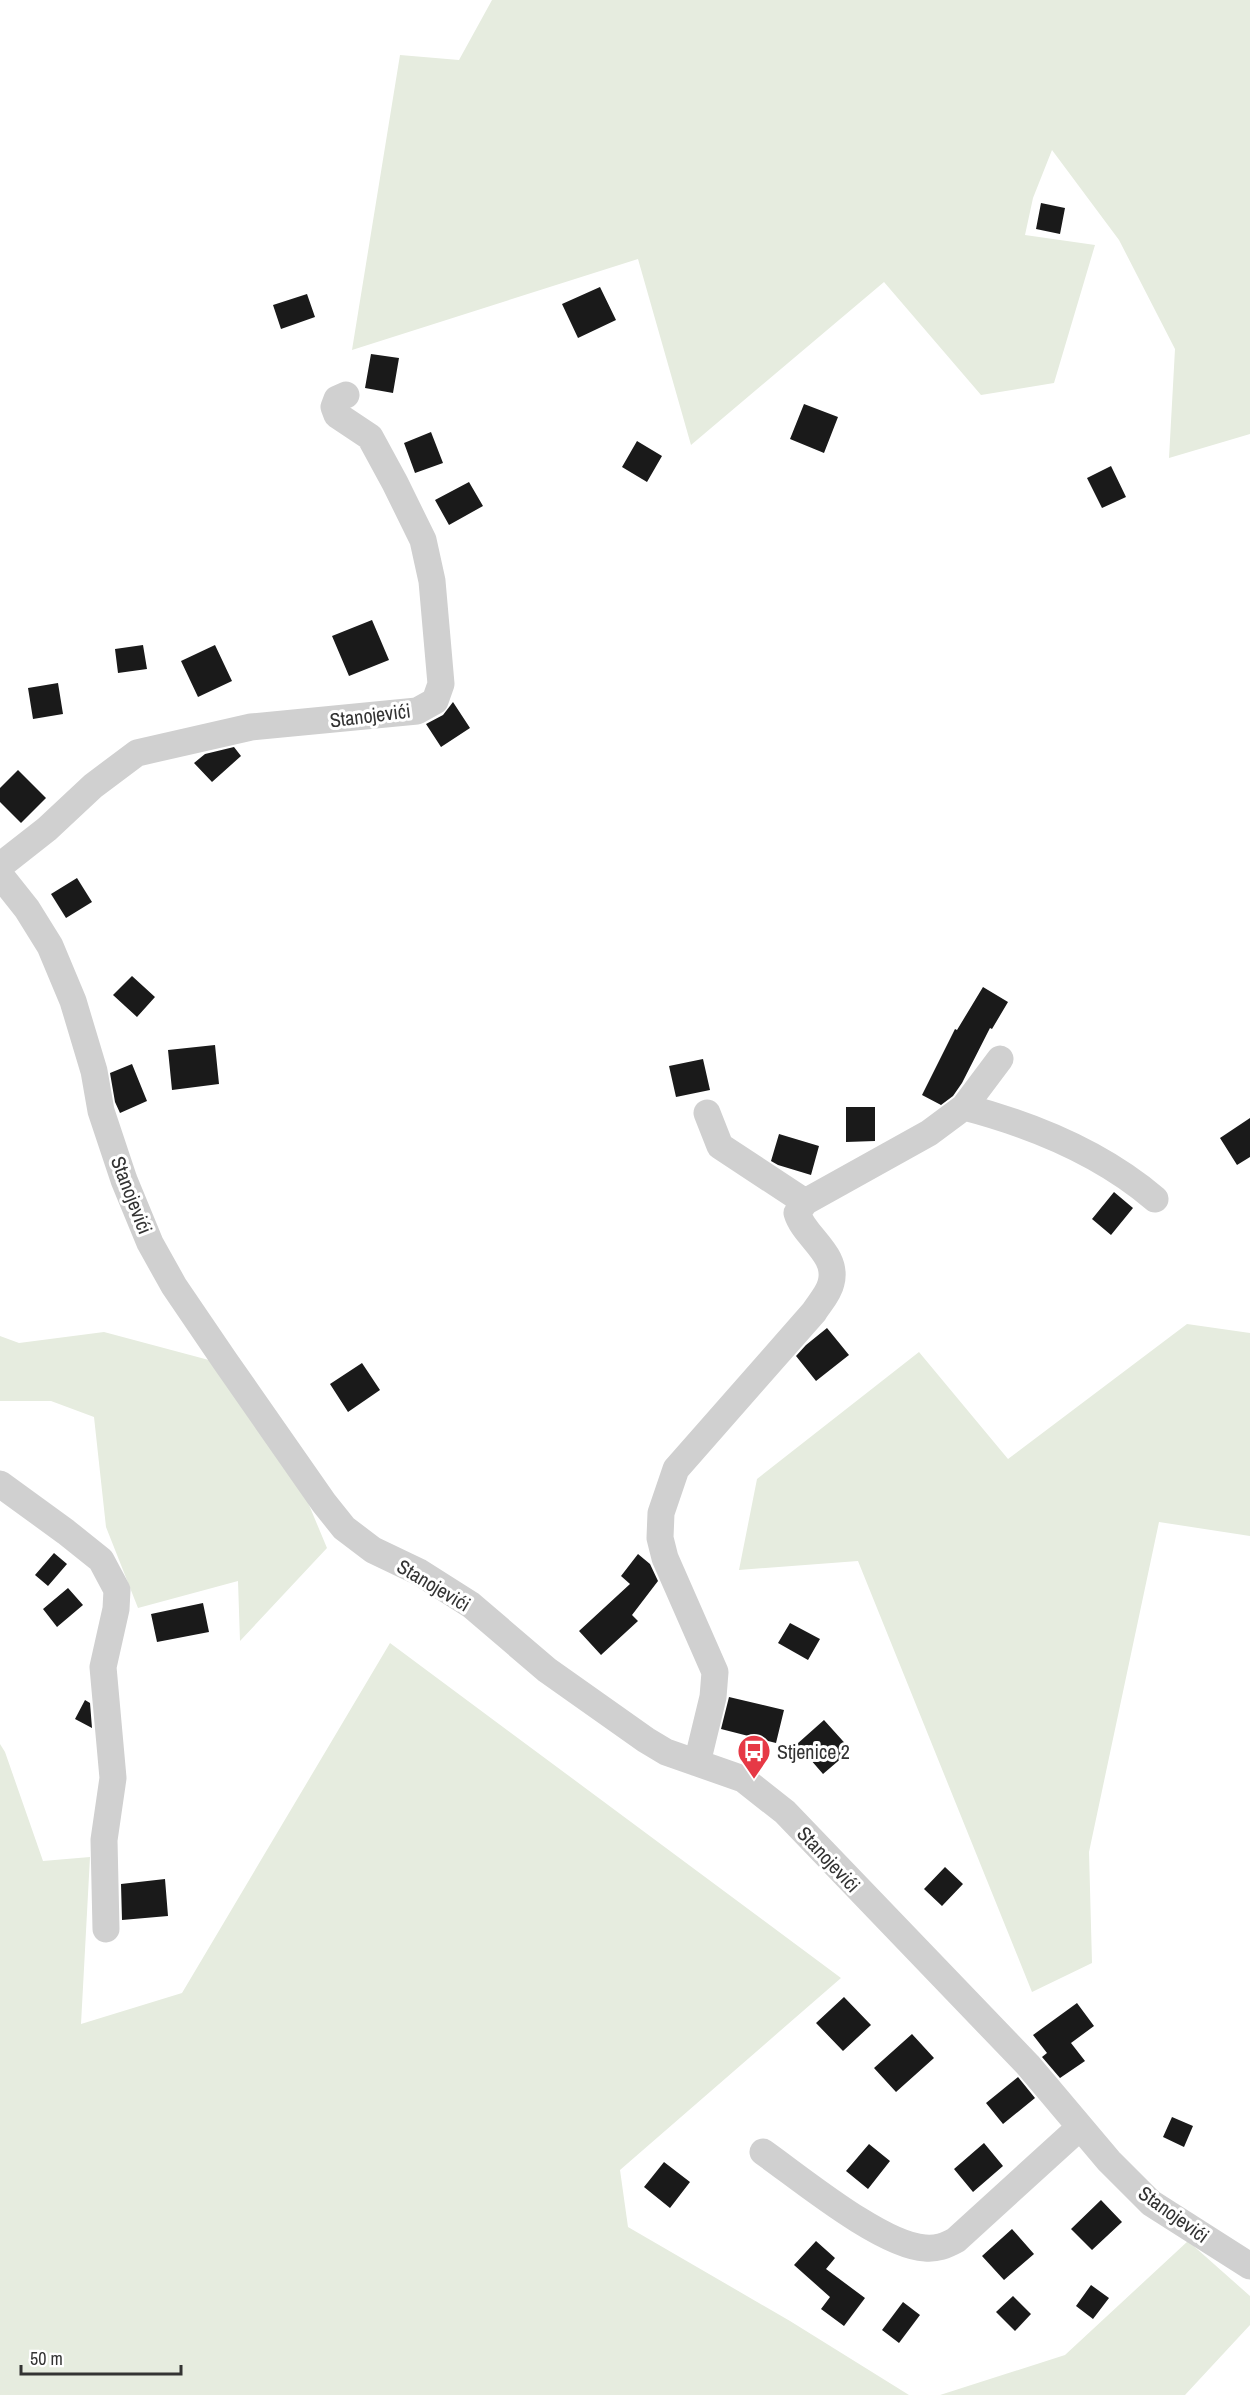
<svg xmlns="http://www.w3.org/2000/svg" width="1250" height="2395" font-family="'Archivo Narrow',sans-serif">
<rect width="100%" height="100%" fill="#fff"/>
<path fill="#e6ecdf" d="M 492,0 L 1250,0 L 1250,434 L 1169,458 L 1175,349 L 1119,240 L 1052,150 L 1033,198 L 1025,235 L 1095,245 L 1054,383 L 981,395 L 884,282 L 691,445 L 638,259 L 352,350 L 400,55 L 459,60 Z
M 1187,1324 L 1250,1333 L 1250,1536 L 1159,1522 L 1089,1852 L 1092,1963 L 1032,1992 L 858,1561 L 739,1570 L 757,1479 L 919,1352 L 1008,1459 Z
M 104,1332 L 220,1363 L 294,1469 L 327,1548 L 240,1641 L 238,1581 L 138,1608 L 106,1527 L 94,1417 L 51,1401 L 0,1401 L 0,1336 L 19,1343 Z
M 390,1643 L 841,1978 L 620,2170 L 628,2227 L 790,2321 L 909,2395 L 0,2395 L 0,1744 L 5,1752 L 43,1861 L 90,1857 L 81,2024 L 182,1993 Z
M 1188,2241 L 1250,2296 L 1250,2325 L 1185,2395 L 940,2395 L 1065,2355 Z"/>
<path fill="#1a1a1a" d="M 1041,203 L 1065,208 L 1060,234 L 1036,229 Z
M 600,287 L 616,320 L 578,338 L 562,304 Z
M 307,294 L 315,317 L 281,329 L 273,305 Z
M 371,354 L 399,358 L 393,393 L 365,388 Z
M 804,404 L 838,417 L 824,453 L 790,439 Z
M 431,432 L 443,463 L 415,473 L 404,443 Z
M 637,441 L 662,456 L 647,482 L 622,467 Z
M 1111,466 L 1126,497 L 1102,508 L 1087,478 Z
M 469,482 L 483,506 L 449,525 L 435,500 Z
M 372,620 L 389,660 L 349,676 L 332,636 Z
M 143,645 L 147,669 L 118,673 L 115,649 Z
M 215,645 L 232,681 L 198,697 L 181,661 Z
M 58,683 L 63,714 L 33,719 L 28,688 Z
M 453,702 L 470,728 L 441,747 L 426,724 L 443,715 Z
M 234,747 L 241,756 L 212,782 L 194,763 L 205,754 Z
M 18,770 L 46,798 L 21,823 L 0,802 L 0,788 Z
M 77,878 L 92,902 L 66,918 L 51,894 Z
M 132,976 L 155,997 L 137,1017 L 113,995 Z
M 983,987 L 1008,1002 L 992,1029 L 990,1028 L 962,1083 L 953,1096 L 941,1105 L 922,1095 L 955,1029 L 957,1030 Z
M 215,1045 L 219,1084 L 172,1090 L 168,1050 Z
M 703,1059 L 710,1090 L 676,1097 L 669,1066 Z
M 132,1064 L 147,1101 L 120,1113 L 115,1102 L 110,1073 Z
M 846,1107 L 875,1107 L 875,1141 L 846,1142 Z
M 1250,1118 L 1250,1157 L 1237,1165 L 1220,1138 Z
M 779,1134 L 819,1146 L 811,1175 L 778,1165 L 771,1161 Z
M 1114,1192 L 1133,1208 L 1111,1235 L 1092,1219 Z
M 827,1328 L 849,1355 L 816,1381 L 796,1356 L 806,1345 Z
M 362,1363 L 380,1390 L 348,1412 L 330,1384 Z
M 54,1553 L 67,1564 L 48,1586 L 35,1575 Z
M 638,1554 L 650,1564 L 658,1581 L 632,1615 L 638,1621 L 601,1655 L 579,1631 L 630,1584 L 621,1576 Z
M 68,1588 L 83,1605 L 57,1627 L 43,1609 Z
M 203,1603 L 209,1632 L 157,1642 L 151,1614 Z
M 790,1623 L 820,1639 L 808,1660 L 778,1643 Z
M 729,1697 L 784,1710 L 776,1743 L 721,1729 Z
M 85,1700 L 90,1703 L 92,1728 L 75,1719 Z
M 824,1720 L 851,1750 L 823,1774 L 797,1744 Z
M 945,1867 L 963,1884 L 942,1906 L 924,1889 Z
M 165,1879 L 168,1916 L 122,1920 L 121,1884 Z
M 844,1997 L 871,2025 L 843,2051 L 816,2023 Z
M 1077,2003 L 1094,2026 L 1071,2043 L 1085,2061 L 1060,2078 L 1042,2057 L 1047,2053 L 1033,2035 Z
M 912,2034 L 934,2058 L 896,2092 L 874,2068 Z
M 1018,2077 L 1035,2098 L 1003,2124 L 986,2103 Z
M 1172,2117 L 1193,2126 L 1184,2147 L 1163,2137 Z
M 984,2143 L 1003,2166 L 973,2192 L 954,2169 Z
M 869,2144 L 890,2161 L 868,2189 L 846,2171 Z
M 664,2162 L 690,2182 L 670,2208 L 644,2187 Z
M 1101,2200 L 1122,2222 L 1092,2250 L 1071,2229 Z
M 1012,2229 L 1034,2254 L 1004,2280 L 982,2256 Z
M 816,2241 L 835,2258 L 826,2269 L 865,2298 L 844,2326 L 821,2309 L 830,2297 L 794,2265 Z
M 1091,2285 L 1109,2298 L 1093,2319 L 1076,2306 Z
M 1013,2296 L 1031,2314 L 1015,2331 L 996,2312 Z
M 903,2302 L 920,2315 L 899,2343 L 882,2330 Z"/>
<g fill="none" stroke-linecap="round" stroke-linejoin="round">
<path stroke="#d0d0d0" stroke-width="27" d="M 0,866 L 47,829 L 93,786 L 137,753 L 251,727 L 417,711 L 435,701 L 441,684 L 432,581 L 423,540 L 395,483 L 370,437 L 337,415 L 334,407 L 337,399 L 346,395
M 0,875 L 27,909 L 50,946 L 73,1001 L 94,1071 L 101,1111 L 124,1180 L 150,1243 L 174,1286 L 225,1361 L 324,1503 L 344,1528 L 373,1550 L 419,1572 L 471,1605 L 547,1670 L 646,1740 L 666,1752 L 743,1779 L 785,1812 L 1028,2065 L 1109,2161 L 1151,2203 L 1250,2266
M 964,1107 C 1033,1125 1100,1152 1155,1199
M 707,1113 L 720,1146 L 805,1202
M 0,1484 L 66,1532 L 101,1560 L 117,1590 L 116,1609 L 103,1667 L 113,1778 L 104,1840 L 106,1929
M 697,1763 L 713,1697 L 715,1672 L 665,1558 L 660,1538 L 661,1513 L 676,1469 L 814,1312 C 819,1304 829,1293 831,1283 C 839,1254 804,1237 797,1213 L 805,1202 L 929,1133 L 964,1107 L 1000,1059
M 763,2152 C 800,2178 882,2246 925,2248 C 937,2249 945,2246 956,2240 L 1079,2128"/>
</g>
<defs>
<g id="bus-pin" transform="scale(1.725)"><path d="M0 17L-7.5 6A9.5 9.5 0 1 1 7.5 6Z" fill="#e63946" stroke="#fff"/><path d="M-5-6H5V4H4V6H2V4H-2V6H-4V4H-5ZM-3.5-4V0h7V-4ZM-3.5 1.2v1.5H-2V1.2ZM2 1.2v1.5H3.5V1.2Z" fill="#fff"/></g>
</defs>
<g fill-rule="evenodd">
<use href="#bus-pin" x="754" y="1751"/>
</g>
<g text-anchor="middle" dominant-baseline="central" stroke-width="6" stroke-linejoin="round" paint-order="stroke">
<g font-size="20" fill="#333" stroke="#fff">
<text transform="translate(370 715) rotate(-7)">Stanojevići</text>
<text transform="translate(132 1195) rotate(69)">Stanojevići</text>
<text transform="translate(434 1585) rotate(31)">Stanojevići</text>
<text transform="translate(829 1859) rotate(47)">Stanojevići</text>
<text transform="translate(1174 2214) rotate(36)">Stanojevići</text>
</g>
<g font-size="20" fill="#333" stroke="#fff" text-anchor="start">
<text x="777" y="1751">Stjenice 2</text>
</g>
</g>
<path d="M21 2365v9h160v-9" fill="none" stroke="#333333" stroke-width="3"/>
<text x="30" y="2365" font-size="18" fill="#333333" stroke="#ffffff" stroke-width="4.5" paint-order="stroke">50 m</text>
</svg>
